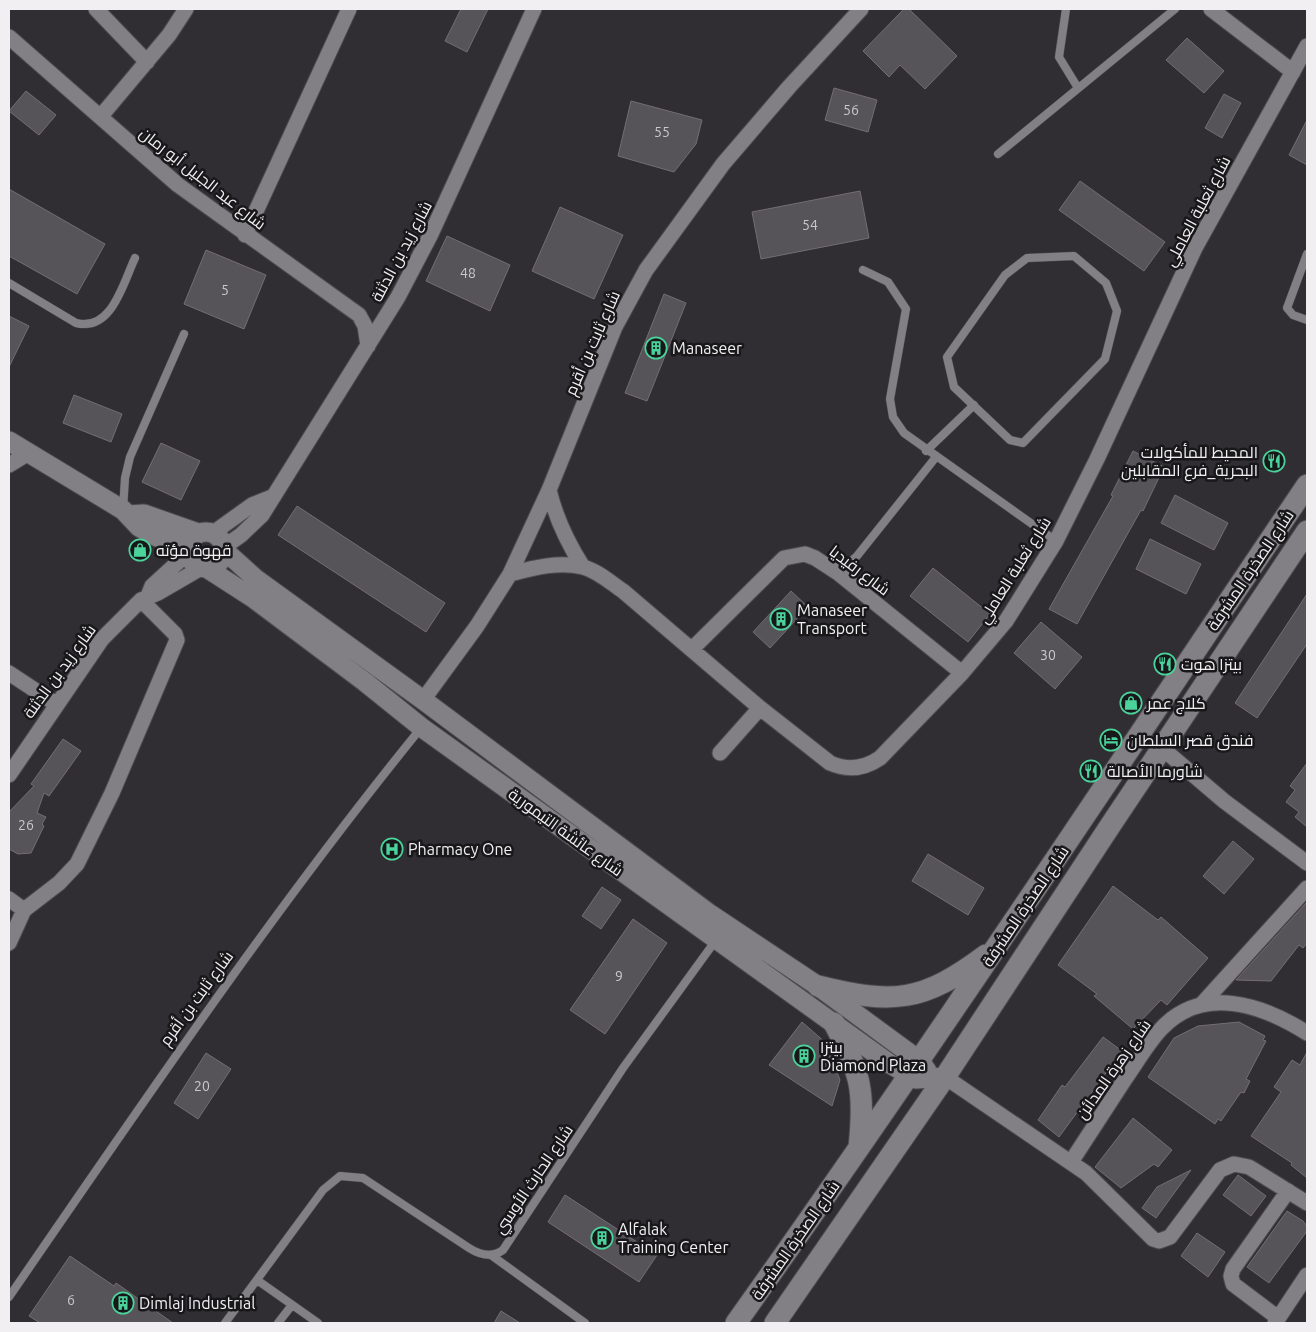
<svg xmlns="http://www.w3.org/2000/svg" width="1316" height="1332" font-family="Ubuntu,Cairo,sans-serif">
<rect width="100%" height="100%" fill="#312e33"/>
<path fill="#575459" stroke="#726e74" d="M 461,9 L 488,9 L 467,52 L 445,41 Z
M 904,9 L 909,9 L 957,56 L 925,89 L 900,65 L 889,77 L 863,51 Z
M 1187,38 L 1224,71 L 1204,93 L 1166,60 Z
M 834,88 L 877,100 L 868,132 L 825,120 Z
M 26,91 L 56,115 L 39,135 L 9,111 Z
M 1224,94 L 1241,103 L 1222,138 L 1205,128 Z
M 631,101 L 702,120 L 696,144 L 674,172 L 618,156 Z
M 1307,120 L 1307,165 L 1289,155 Z
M 1080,181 L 1165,242 L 1144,271 L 1059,210 Z
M 9,189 L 105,244 L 77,294 L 9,256 Z
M 860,191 L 869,238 L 761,259 L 752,212 Z
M 560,207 L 623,235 L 594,299 L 532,271 Z
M 447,236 L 510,265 L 490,311 L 426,281 Z
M 206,250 L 266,275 L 244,329 L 184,304 Z
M 664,294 L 686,303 L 647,401 L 625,393 Z
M 9,316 L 29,326 L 9,367 Z
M 74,395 L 122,414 L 111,442 L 63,423 Z
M 161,443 L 200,461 L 181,500 L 142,482 Z
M 1133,451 L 1164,467 L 1143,511 L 1141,510 L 1077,624 L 1049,609 L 1113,496 L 1111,495 Z
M 1175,495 L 1228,523 L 1214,550 L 1161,523 Z
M 297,506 L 445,603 L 426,632 L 278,535 Z
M 1150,539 L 1201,564 L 1186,594 L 1136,569 Z
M 933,568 L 990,614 L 968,642 L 910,596 Z
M 791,591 L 808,607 L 770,648 L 753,632 Z
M 1307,594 L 1307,644 L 1257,718 L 1235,703 Z
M 1041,622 L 1082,657 L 1055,689 L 1014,653 Z
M 63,739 L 81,751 L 49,796 L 44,793 L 37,813 L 46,817 L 42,824 L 44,826 L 31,853 L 18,854 L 9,849 L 9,812 L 34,786 L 31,784 Z
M 1307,763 L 1307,827 L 1295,817 L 1299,812 L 1286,802 L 1295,790 L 1290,786 Z
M 1233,841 L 1254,859 L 1224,894 L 1203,876 Z
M 928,854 L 984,888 L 968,915 L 912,881 Z
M 1113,886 L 1158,920 L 1161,917 L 1208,958 L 1167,1005 L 1161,1000 L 1133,1029 L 1094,996 L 1097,994 L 1058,965 Z
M 602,887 L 621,900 L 601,929 L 582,916 Z
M 1307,902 L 1307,943 L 1303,948 L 1299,945 L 1271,981 L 1236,980 Z
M 633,919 L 667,943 L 605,1034 L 570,1010 Z
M 802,1022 L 826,1043 L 840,1080 L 832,1106 L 769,1065 Z
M 1239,1022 L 1265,1036 L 1263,1040 L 1266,1041 L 1246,1079 L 1250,1081 L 1244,1093 L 1241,1092 L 1221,1121 L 1218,1119 L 1215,1124 L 1148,1077 L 1174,1038 L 1198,1026 Z
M 1103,1037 L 1122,1051 L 1059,1137 L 1038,1120 L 1062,1085 L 1065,1087 Z
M 1307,1052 L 1307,1178 L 1291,1165 L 1292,1163 L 1251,1136 L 1281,1092 L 1274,1087 L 1292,1060 L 1300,1065 Z
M 206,1053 L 231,1069 L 198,1119 L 174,1103 Z
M 1133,1118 L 1172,1150 L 1158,1167 L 1154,1164 L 1121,1188 L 1095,1167 Z
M 1191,1170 L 1156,1218 L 1142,1208 L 1157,1187 Z
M 1238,1175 L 1266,1196 L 1251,1216 L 1223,1195 Z
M 565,1195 L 657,1255 L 639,1282 L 548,1222 Z
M 1287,1211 L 1303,1221 L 1307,1226 L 1307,1231 L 1269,1283 L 1247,1267 Z
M 1197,1233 L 1225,1252 L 1208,1277 L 1181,1256 Z
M 70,1256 L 114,1286 L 116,1283 L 173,1323 L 40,1323 L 29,1316 Z
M 501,1311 L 520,1323 L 494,1323 Z"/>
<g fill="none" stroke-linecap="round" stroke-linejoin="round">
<g stroke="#4d4a4f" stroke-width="9">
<path id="service" d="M 1066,9 L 1059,57 L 1078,88
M 998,154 L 1175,9
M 1307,254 L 1287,308 L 1293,315 L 1307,320
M 1074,256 L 1106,283 L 1117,311 L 1105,359 L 1023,443 L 1010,440 L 954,387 L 947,357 L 1005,275 L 1027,258 Z
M 863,270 L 888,282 L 906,309 L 890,399 L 893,417 L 904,433 L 1056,541
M 9,283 L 76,323 C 112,332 123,283 135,258
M 926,451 L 974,405
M 123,510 L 125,478 L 130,457 L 184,334
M 838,573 L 857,556 L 936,457
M 491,1255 L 585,1323
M 257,1280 L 318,1323
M 9,1297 C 142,1104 273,910 421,728
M 225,1323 L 323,1190 L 340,1176 L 363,1178 L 469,1248 C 480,1255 492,1258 503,1250 L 623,1068 L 716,940
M 278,1323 L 292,1305"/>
</g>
<g stroke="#4d4a4f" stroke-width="17">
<path id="minor" d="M 96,9 L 147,62
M 1211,9 L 1293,72
M 9,37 L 178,185 L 359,315 L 365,326 L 368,346
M 101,116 L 169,35 L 186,9
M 245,235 L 349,9
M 9,465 L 27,454
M 549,490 C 556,519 567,542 583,567
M 213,533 L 252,505 L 272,497
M 224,547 L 241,535 L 262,515 L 398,297 L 431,234 L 534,9
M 510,574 C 533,568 559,561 583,567 C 598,571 611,583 623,591 L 760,708 L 830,763 C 848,771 864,769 880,758 L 962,673 L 1006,621 L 1056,541 L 1097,459 L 1195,248 L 1307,46
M 148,596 L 152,586 L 187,554
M 692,649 L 784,558 L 805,554 L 815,558 L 838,573 L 962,673
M 9,673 L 56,704
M 423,700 L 477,626 L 510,574 L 549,490 L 615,327 L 646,270 L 723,164 L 789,87 L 861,9
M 1163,749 L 1224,801 L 1307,863
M 720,753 L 760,708
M 9,775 L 102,639 L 141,600 L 158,593 L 201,568
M 9,899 L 24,910 L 59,883 L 77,864 L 112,793 L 177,640 L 175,634 L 141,600
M 9,943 L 24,910
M 1201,1005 L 1307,888
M 945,1077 L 1086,1173 L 1153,1239 L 1159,1241 L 1170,1237 L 1220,1170 L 1234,1164 L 1249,1167 L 1307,1203
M 1071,1162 C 1089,1134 1107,1107 1125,1079 C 1137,1062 1147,1044 1161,1029 C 1203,984 1263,1005 1307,1033
M 1278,1318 L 1233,1284 L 1231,1276 L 1233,1269 L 1288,1191
M 1275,1323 L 1307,1275"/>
</g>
<g stroke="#4d4a4f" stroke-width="21">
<path id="tertiary" d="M 9,441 L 123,510 L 139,527 L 155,536 L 187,550
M 128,515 L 144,514 L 198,533
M188 550a18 18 0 1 1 36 0a18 18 0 1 1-36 0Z
M 225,551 L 256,579 L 423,700 L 710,914 L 818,986 L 920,1061 L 927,1071
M 208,569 L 253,598 L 365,682 L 421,727 L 890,1064 L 916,1079 L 945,1077"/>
</g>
<g stroke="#4d4a4f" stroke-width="23">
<path id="secondary" d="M 818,986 C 894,1005 923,1002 986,955
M 834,1023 C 861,1074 865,1090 859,1147
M 736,1323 C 932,1048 1118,765 1307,485
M 775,1323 L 945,1077 L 1110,826 L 1307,531"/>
</g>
<use href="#service" stroke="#838085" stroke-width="8"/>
<use href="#minor" stroke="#838085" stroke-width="15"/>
<use href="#tertiary" stroke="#838085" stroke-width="19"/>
<use href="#secondary" stroke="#838085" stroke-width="21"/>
</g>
<defs>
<g id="building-ring" transform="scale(1.125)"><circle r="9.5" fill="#181719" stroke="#4ad49c" stroke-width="1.5"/><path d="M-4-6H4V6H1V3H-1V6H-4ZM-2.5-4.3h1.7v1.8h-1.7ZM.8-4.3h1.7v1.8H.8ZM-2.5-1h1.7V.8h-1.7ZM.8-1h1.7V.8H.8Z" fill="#4ad49c"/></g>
<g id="restaurant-ring" transform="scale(1.125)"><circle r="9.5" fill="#181719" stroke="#4ad49c" stroke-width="1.5"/><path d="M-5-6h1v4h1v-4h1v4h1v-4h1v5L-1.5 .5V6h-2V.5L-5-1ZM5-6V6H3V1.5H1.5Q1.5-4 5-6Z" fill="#4ad49c"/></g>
<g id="shop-ring" transform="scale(1.125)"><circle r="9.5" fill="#181719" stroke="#4ad49c" stroke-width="1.5"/><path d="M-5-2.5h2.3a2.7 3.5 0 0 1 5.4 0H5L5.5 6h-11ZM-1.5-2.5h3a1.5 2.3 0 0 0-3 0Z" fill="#4ad49c"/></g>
<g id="hotel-ring" transform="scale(1.125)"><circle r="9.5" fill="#181719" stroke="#4ad49c" stroke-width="1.5"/><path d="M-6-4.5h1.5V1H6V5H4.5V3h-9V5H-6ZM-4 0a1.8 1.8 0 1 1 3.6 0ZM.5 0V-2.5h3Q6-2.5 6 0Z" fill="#4ad49c"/></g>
<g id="hospital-ring" transform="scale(1.125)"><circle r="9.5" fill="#181719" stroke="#4ad49c" stroke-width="1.5"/><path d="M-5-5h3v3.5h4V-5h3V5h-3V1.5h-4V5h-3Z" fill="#4ad49c"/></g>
</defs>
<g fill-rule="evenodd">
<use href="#building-ring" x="656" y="348"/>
<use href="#restaurant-ring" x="1274" y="461"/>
<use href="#shop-ring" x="140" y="550"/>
<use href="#building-ring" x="781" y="619"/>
<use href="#restaurant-ring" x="1165" y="664"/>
<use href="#shop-ring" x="1131" y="703"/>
<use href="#hotel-ring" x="1111" y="740"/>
<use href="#restaurant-ring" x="1091" y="771"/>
<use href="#hospital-ring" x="392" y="849"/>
<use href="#building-ring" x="804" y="1056"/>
<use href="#building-ring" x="602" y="1238"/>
<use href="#building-ring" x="123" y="1303"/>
</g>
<g text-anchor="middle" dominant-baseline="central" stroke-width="5" stroke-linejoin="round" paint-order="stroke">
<g font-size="14" fill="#cac8cc">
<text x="851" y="110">56</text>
<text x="662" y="132">55</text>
<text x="810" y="225">54</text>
<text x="468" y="273">48</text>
<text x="225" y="290">5</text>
<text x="1048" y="655">30</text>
<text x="26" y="825">26</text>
<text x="619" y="976">9</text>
<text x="202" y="1086">20</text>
<text x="71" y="1300">6</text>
</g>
<g font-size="16" fill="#f1eff2" stroke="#181719">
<text transform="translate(203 178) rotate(38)">شارع عبد الجليل أبو رمان</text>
<text transform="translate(1197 211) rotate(-62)">شارع ثعلبة العاملي</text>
<text transform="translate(401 251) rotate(-62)">شارع زيد بن الدثنة</text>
<text transform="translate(592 343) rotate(-66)">شارع ثابت بن أقرم</text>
<text transform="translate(860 570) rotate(37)">شارع رفيديا</text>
<text transform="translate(1014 570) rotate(-58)">شارع ثعلبة العاملي</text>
<text transform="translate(1250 570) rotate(-56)">شارع الصخرة المشرفة</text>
<text transform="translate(59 671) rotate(-54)">شارع زيد بن الدثنة</text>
<text transform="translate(566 832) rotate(36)">شارع عائشة التيمورية</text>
<text transform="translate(1025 906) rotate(-56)">شارع الصخرة المشرفة</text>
<text transform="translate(196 998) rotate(-54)">شارع ثابت بن أقرم</text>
<text transform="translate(1113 1069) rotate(-55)">شارع زهرة المدائن</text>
<text transform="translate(533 1179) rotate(-56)">شارع الحارث الأوسي</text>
<text transform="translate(795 1240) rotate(-55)">شارع الصخرة المشرفة</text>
</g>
<g font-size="16" fill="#f1eff2" stroke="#181719" text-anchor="start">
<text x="672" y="348">Manaseer</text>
<text x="1258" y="452" text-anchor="end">المحيط للمأكولات<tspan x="1258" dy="18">البحرية_فرع المقابلين</tspan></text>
<text x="156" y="550">قهوة مؤته</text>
<text x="797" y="610">Manaseer<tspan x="797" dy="18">Transport</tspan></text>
<text x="1181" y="664">بيتزا هوت</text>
<text x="1147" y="703">كلاج عمر</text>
<text x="1127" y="740">فندق قصر السلطان</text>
<text x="1107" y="771">شاورما الأصالة</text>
<text x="408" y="849">Pharmacy One</text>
<text x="820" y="1047">بيتزا<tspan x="820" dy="18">Diamond Plaza</tspan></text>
<text x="618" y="1229">Alfalak<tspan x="618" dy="18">Training Center</tspan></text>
<text x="139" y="1303">Dimlaj Industrial</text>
</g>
</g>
<rect width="1316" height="1332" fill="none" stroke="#f1eff2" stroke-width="20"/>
</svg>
